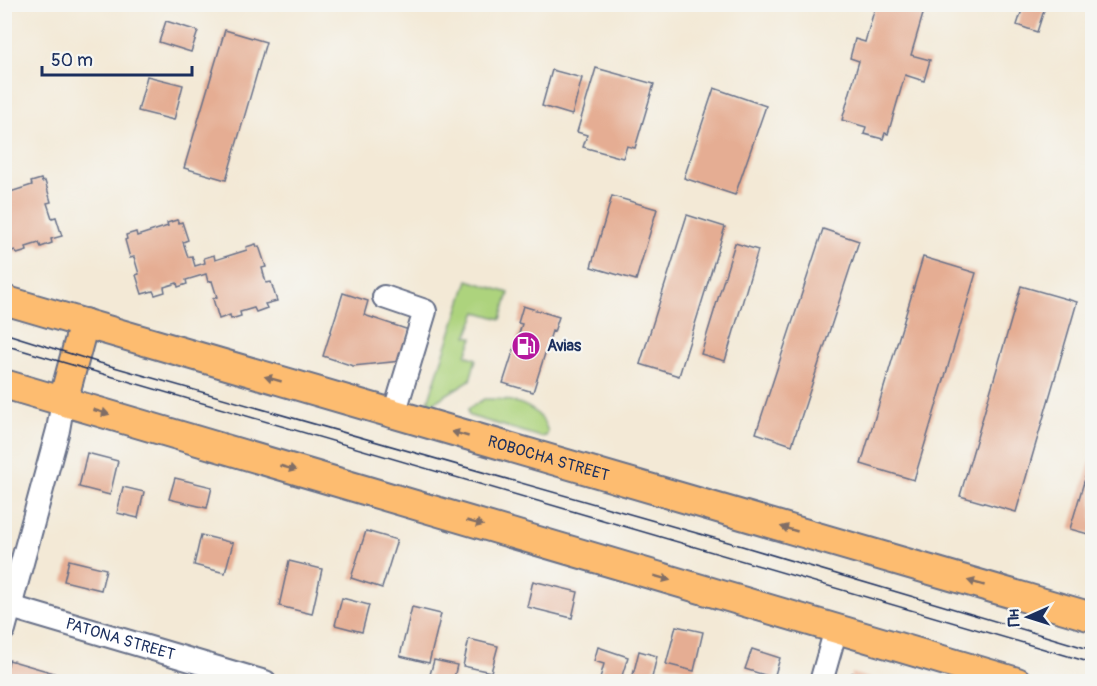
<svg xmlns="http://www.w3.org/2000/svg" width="1097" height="686" font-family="Pangolin,sans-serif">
<rect width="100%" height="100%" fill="#f6f6f2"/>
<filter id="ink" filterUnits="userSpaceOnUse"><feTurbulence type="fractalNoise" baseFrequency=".0167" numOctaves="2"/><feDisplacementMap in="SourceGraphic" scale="12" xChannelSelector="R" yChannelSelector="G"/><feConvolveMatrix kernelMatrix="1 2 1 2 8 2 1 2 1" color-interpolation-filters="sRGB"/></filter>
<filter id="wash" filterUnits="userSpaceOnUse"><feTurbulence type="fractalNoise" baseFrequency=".008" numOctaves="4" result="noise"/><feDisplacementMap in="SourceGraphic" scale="24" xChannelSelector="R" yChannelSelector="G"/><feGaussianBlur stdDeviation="1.35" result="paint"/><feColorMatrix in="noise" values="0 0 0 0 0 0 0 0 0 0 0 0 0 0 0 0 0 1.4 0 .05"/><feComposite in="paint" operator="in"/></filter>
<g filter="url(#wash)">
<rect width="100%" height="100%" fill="#f3e9d6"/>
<path fill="#add37d" stroke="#64816e" stroke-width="1.5" d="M 468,280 L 509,293 L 501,319 L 477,312 L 467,336 L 473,338 L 466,355 L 476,359 L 470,380 L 428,406 L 427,405 Z
M 484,399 C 510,398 540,404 548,432 L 546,436 L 541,437 L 470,416 L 468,414 L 468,409 Z"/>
<g id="blocks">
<path fill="#e5ad93" d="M 876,4 L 926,4 L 911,55 L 930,60 L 924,81 L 905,75 L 888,134 L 885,133 L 883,139 L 864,134 L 866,127 L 842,120 L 859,61 L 850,58 L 855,39 L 865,42 Z
M 1024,4 L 1046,4 L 1037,32 L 1017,25 Z
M 166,21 L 198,31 L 191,52 L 159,42 Z
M 225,30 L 266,42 L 226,180 L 184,168 Z
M 596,68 L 654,84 L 635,148 L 627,146 L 623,158 L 583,147 L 587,135 L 577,132 Z
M 552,70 L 582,78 L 572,115 L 542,106 Z
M 147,76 L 183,85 L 174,120 L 138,111 Z
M 714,88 L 766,106 L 735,195 L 684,178 Z
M 41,179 L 42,182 L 45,181 L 51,202 L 47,203 L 52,218 L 56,217 L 62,236 L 51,239 L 52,243 L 41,247 L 39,243 L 26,247 L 27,251 L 17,254 L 15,250 L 4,254 L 4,194 L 32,185 L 31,182 Z
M 612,196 L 657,209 L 636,280 L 591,267 Z
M 687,215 L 725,227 L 679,376 L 640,364 Z
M 177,220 L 179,223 L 182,222 L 188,240 L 183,242 L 188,257 L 192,256 L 195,266 L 205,263 L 204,258 L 214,255 L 215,260 L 247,250 L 246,247 L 256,244 L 257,247 L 259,246 L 266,267 L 262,268 L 266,283 L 271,282 L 277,301 L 265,304 L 267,308 L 256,312 L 254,308 L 240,312 L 241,316 L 231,319 L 230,315 L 219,319 L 213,299 L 217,297 L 212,281 L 208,282 L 206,274 L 186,280 L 187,284 L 178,287 L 177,283 L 164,287 L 165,292 L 155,295 L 153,291 L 142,294 L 136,275 L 139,274 L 134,257 L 130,258 L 125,240 L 127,239 L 126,235 L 136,232 L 137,236 L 168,226 L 167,223 Z
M 823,229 L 859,241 L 792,445 L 756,433 Z
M 735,243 L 758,250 L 725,361 L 701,354 Z
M 923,257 L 976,273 L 914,480 L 861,464 Z
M 1021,286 L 1077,302 L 1016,512 L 960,496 Z
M 343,293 L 368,301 L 364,315 L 409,330 L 401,361 L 353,366 L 323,356 Z
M 523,306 L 559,317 L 554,332 L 552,331 L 533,392 L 503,383 L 522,324 L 518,323 Z
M 87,453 L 118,461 L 110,495 L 79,487 Z
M 1092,455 L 1092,535 L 1070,529 Z
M 175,478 L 212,487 L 207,508 L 169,499 Z
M 123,487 L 144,492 L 138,518 L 117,513 Z
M 366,531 L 397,540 L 382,588 L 351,578 Z
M 201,535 L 233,543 L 225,573 L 194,565 Z
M 69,560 L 106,569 L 101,590 L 64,581 Z
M 289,561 L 322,569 L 312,614 L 279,606 Z
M 533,581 L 578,592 L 572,618 L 527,607 Z
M 342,598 L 369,605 L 362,632 L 335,625 Z
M 412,607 L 441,614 L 429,663 L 400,656 Z
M 676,626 L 703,632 L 694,671 L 666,664 Z
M 469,639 L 498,646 L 491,672 L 463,666 Z
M 598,647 L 628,657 L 620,682 L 610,682 L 600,678 L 604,664 L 594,661 Z
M 752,649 L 780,658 L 774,678 L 745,669 Z
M 639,651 L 657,656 L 651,682 L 643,682 L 632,679 Z
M 9,660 L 54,673 L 52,678 L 61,682 L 4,682 L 4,664 L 8,665 Z
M 434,660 L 457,665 L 453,682 L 428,682 Z
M 852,673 L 878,681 L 878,682 L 849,682 Z"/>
</g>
</g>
<g filter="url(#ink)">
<use href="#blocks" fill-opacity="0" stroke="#677088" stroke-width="1.5"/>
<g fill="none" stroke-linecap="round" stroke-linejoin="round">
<g stroke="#677088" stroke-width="26">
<g id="minor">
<path d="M 384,297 L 425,311 L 394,414"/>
<path id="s1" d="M 11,607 L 265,682"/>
<path d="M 4,629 L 58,430 L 63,401"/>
<path d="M 821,682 L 836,629"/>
</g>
</g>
<g stroke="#677088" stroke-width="32">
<g id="major">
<path id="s2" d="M 4,300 L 1092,617"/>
<path d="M 4,384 L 1017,682"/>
<path d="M 63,401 L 84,323"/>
</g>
</g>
<use href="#minor" stroke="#fff" stroke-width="22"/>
<use href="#major" stroke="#fdbc6f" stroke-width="28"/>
<path stroke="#1b2f5e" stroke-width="1.5" d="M 4,333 L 100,363 L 742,546 L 1092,650
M 4,345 L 1092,663"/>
</g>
<defs><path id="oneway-solid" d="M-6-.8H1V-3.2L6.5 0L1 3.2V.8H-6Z" transform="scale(1.5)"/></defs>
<g fill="#816e66">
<use href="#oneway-solid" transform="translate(273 379) rotate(-164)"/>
<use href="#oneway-solid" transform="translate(101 412) rotate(16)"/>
<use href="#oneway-solid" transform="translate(460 434) rotate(-164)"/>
<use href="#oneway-solid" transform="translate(288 468) rotate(16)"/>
<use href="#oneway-solid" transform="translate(475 523) rotate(16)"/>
<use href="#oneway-solid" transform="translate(789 529) rotate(-164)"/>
<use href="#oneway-solid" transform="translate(662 578) rotate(16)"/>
<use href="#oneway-solid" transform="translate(976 583) rotate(-164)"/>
</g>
</g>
<defs>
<g id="fuel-disc" transform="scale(1.5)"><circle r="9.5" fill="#b5179e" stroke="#f6f6f2"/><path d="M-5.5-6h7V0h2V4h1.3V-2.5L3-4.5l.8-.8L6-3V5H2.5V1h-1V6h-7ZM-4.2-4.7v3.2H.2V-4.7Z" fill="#fff"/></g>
</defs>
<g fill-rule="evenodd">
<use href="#fuel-disc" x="526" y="346"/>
</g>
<g text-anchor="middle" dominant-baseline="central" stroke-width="4.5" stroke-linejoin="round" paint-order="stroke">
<g font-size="16" font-weight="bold" fill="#1b2f5e" stroke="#f6f6f2" text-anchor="start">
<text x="547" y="346">Avias</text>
</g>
<g font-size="16" fill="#1b2f5e" stroke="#f6f6f2">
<text stroke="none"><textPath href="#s2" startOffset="567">ROBOCHA STREET</textPath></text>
<text stroke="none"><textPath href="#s1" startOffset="114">PATONA STREET</textPath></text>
</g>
</g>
<rect width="1097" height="686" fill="none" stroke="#f6f6f2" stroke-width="24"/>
<g transform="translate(1028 617) rotate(267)" stroke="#f6f6f2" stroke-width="4.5" paint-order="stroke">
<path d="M0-4.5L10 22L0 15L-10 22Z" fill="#1b2f5e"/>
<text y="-9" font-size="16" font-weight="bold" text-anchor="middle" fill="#1b2f5e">Пн</text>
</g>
<path d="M42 66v9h150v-9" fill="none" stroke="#1b2f5e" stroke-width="3"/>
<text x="51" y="66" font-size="18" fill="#1b2f5e" stroke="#f6f6f2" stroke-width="4.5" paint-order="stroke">50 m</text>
</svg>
